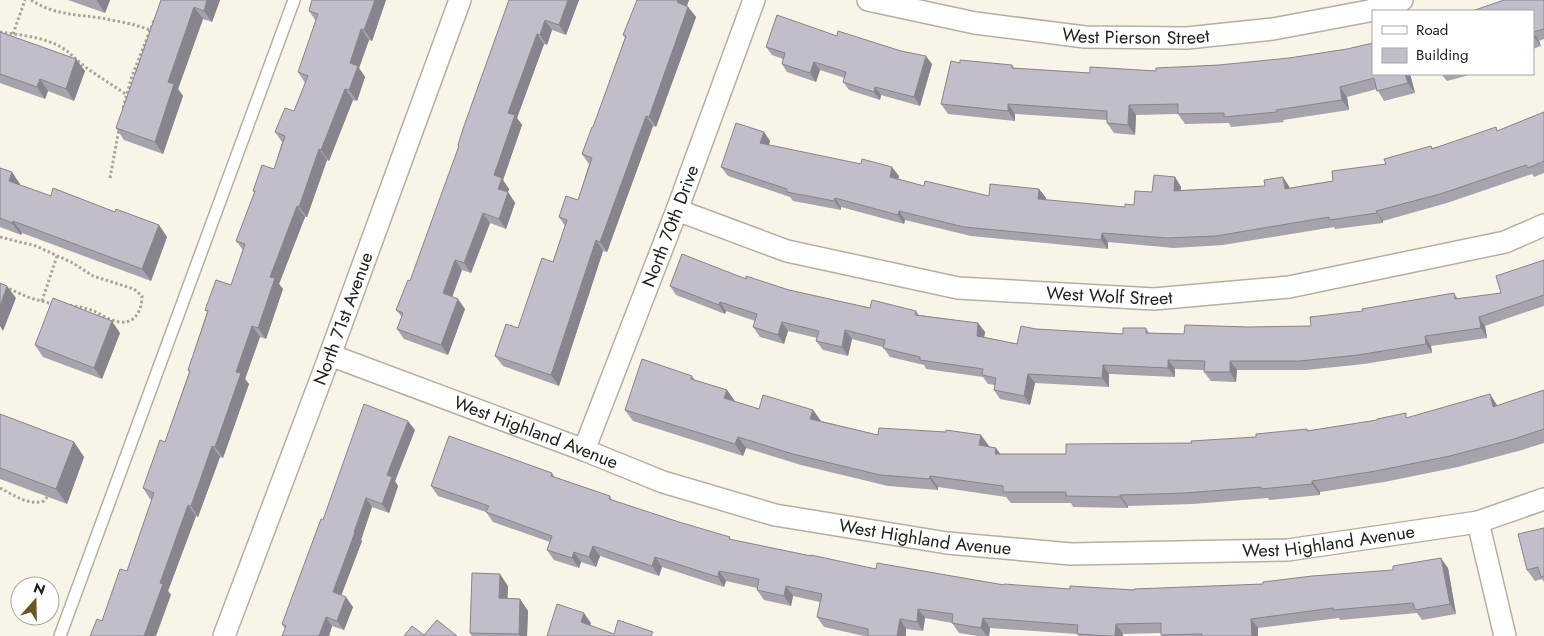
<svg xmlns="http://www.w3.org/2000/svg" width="1544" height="636" font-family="Jost,sans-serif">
<rect width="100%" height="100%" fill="#f8f5e8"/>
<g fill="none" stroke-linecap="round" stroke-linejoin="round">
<g stroke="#b3afa3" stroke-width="14">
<path id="lane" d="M 60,636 L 294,0"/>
</g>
<g stroke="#b3afa3" stroke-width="24">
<g id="street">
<path id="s1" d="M 868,0 L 975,23 L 1085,37 L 1187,38 L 1273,29 L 1369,11 L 1402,0"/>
<path id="s2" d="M 677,210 L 787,251 L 958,288 L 1154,299 L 1289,287 L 1505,242 L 1544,225"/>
<path id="s3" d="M 330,355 L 584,450 L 663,482 L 775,515 L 947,543 L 1071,554 L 1288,550 L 1478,522 L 1544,499"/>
<path id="s4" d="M 584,450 L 677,210 L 754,0"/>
<path d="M 1478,522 L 1505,636"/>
<path id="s5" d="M 224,636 L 330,355 L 460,0"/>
</g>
</g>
<path stroke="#a7a59b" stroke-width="3" stroke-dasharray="2.5 2.5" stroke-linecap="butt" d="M 31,0 C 54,15 74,14 101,18 C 117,21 135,24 150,30
M 0,32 C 20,35 43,37 61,47 C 71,53 78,62 88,69 C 101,78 114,86 127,95
M 13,34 L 25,0
M 123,108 L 132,76 L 155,18
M 110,178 L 119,129
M 0,237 L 36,246 L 73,263 L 93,276 L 134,289 L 142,296 C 142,309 136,324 120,322 C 111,321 102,315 94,311 C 85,308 76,306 67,305
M 0,285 L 30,298 L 53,304
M 42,301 L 57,256
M 0,488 C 14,495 28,506 44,501 L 48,496"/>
<use href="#lane" stroke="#fff" stroke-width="11"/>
<use href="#street" stroke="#fff" stroke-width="21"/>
</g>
<path fill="#a6a3ad" d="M 68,0 L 110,0 L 105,13 Z
M 161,0 L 220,0 L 212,22 L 203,19 L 178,89 L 183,96 L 163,154 L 124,140 L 116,128 Z
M 312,0 L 386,0 L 372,41 L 369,40 L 359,68 L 365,77 L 357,101 L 353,100 L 329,161 L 327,160 L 307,217 L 305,217 L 279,284 L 283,289 L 266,339 L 260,337 L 245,379 L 249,384 L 223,458 L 220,457 L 198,517 L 196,516 L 168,591 L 171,595 L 102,621 L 127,571 L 152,500 L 150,499 L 143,488 L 165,442 L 189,372 L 188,370 L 207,312 L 205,310 L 231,285 L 243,250 L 236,241 L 255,193 L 253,191 L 274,169 L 282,142 L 275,132 L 294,111 L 305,83 L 298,72 L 316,21 L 309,11 Z
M 509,0 L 579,0 L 566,35 L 552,30 L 547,45 L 544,44 L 517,118 L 522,125 L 503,180 L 509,189 L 508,192 L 515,203 L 506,229 L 490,223 L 471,273 L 462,270 L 452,297 L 465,309 L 448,355 L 404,339 L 397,329 L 402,317 L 396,310 L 410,281 L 459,147 L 458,145 Z
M 689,0 L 687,6 L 688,7 L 696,17 L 656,127 L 653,126 L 607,252 L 603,251 L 559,386 L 503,366 L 495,356 L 518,328 L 553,262 L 565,226 L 559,217 L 578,200 L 589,164 L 582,154 L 593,127 L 625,38 L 623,35 Z
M 1544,0 L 1544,39 L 1539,41 L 1541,46 L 1533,49 L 1533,11 Z
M 0,32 L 76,59 L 85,71 L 74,101 L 48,91 L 45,99 L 0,83 Z
M 837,36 L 932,64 L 920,106 L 881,95 L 880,100 L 849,90 L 843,82 L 845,78 L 820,70 L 816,82 L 787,72 L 782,64 L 783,59 L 772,55 L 766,47 Z
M 1012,65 L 1014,68 L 1090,73 L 1156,71 L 1410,74 L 1415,93 L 1384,101 L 1377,89 L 1347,97 L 1349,110 L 1283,120 L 1284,122 L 1231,127 L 1229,123 L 1185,124 L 1178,114 L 1136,115 L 1135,135 L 1114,133 L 1107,123 L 1107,120 L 1015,114 L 1015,121 L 948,114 L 941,104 Z
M 1441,74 L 1473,74 L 1447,81 Z
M 1544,112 L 1544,173 L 1534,177 L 1532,174 L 1447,203 L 1383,221 L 1383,223 L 1335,229 L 1334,227 L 1223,245 L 1174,248 L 1108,242 L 1108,249 L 971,236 L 905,220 L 904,224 L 841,207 L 841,210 L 793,201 L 790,197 L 728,176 L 721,167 L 764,132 L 770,141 L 769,145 L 899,176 L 898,179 L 924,186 L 989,196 L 1039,189 L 1046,198 L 1046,200 L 1125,207 L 1134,205 L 1175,177 L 1181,187 L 1181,190 L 1289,186 L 1289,188 L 1333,181 L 1432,148 L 1498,131 Z
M 0,168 L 12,172 L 20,185 L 51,196 L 115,212 L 159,225 L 167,237 L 151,281 L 22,233 L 21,235 L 0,227 Z
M 1544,260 L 1544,306 L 1485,326 L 1487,338 L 1431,346 L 1432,353 L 1364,364 L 1306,370 L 1237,370 L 1236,382 L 1211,381 L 1204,372 L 1204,370 L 1175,369 L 1175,377 L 1109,374 L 1109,387 L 1035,383 L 1030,405 L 1000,399 L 994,390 L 995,385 L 988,384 L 983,377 L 926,369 L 924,365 L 890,357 L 883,347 L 852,339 L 848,356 L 823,350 L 816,341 L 817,338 L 788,331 L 784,344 L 760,337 L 753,327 L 755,321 L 726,311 L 725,314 L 676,295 L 670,286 L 746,279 L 789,290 L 870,308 L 916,311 L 919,315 L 978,323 L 985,332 L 984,337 L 1017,344 L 1036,329 L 1123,334 L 1146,328 L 1149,333 L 1184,334 L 1249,327 L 1311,326 L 1363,311 L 1454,293 L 1458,299 L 1501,293 Z
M 120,333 L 102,379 L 43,357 L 35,345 Z
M 692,376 L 695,380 L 727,390 L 734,401 L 759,409 L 813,410 L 821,421 L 878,435 L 981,435 L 988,447 L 996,448 L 1000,454 L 1066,454 L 1192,443 L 1256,437 L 1307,429 L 1308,431 L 1497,406 L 1544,390 L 1544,443 L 1522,450 L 1458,467 L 1384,482 L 1320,492 L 1320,495 L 1269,500 L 1268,498 L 1193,504 L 1128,506 L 1128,508 L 1073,507 L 1071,503 L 1011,503 L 1006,497 L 938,487 L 938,490 L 888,486 L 801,465 L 746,448 L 743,456 L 633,421 L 625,410 Z
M 0,414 L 74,442 L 84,457 L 67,504 L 0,479 Z
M 415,430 L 395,481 L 398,486 L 389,513 L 372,507 L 361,540 L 362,541 L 341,596 L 353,607 L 344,630 L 332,626 L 329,636 L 282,636 L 285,629 L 282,624 L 323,520 Z
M 552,473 L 555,477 L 610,496 L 612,500 L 732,540 L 876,569 L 1004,585 L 1070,589 L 1134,590 L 1263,584 L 1448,568 L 1456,614 L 1422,620 L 1417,613 L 1340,620 L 1339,618 L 1258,628 L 1258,636 L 1162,636 L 1161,633 L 1123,634 L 1123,636 L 1079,636 L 1077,634 L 990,628 L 989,636 L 978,636 L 959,633 L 952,623 L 925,618 L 923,631 L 906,629 L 906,636 L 864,636 L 824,627 L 817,617 L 820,602 L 793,596 L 791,606 L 764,600 L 757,590 L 757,588 L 726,581 L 724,587 L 662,567 L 659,576 L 600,556 L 596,567 L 581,562 L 579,568 L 554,560 L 547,550 L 550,542 L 493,522 L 486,512 L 438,496 L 431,486 Z
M 1544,528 L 1544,582 L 1542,579 L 1535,581 L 1527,570 Z
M 508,586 L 507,598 L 520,599 L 528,611 L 527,636 L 472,636 L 470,633 Z"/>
<path fill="#87848d" d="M 97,0 L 110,0 L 105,13 L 97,1 Z
M 207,0 L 220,0 L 212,22 L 204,11 Z
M 375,0 L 386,0 L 372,41 L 364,30 Z
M 568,0 L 579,0 L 566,35 L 559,25 Z
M 678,0 L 689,0 L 684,13 L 677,2 Z
M 194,7 L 203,19 L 178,89 L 183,96 L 163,154 L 155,142 L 168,82 Z
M 688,7 L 696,17 L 656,127 L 649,117 Z
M 545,20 L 552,30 L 547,45 L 540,35 Z
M 361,29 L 369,40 L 359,68 L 365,77 L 357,101 L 349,90 L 350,63 Z
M 1533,32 L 1539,41 L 1541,46 L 1535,38 Z
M 537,34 L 544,44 L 517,118 L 522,125 L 503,180 L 509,189 L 505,199 L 498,189 L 494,175 L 508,113 Z
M 926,56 L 932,64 L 920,106 L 914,97 Z
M 76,59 L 85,71 L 74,101 L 66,89 Z
M 814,62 L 820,70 L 816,82 L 810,73 Z
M 1405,74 L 1410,74 L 1415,93 L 1408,83 Z
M 40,79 L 48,91 L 45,99 L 37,87 Z
M 875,87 L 881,95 L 880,100 L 874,92 Z
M 1340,87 L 1347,97 L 1349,110 L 1342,100 Z
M 345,89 L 353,100 L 329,161 L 321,150 Z
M 1008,104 L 1015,114 L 1015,121 L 1008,111 Z
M 1129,105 L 1136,115 L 1135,135 L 1128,125 Z
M 646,116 L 653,126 L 607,252 L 600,242 Z
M 764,132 L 770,141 L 766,153 L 760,143 Z
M 319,149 L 327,160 L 307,217 L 299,207 Z
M 892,167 L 899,176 L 896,186 L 890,177 Z
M 12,172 L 20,184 L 17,193 L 9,181 Z
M 1175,177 L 1181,187 L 1180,200 L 1174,191 Z
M 1283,177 L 1289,186 L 1291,198 L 1285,189 Z
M 1039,189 L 1046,198 L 1045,208 L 1038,199 Z
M 508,192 L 515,203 L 506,229 L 499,219 Z
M 835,198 L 841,207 L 841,210 L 834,201 Z
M 297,206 L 305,217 L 279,284 L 283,289 L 266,339 L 258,328 L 270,277 Z
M 899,211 L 905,220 L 904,224 L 898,215 Z
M 1376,211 L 1383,221 L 1383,223 L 1377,213 Z
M 483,213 L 490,223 L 471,273 L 464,263 Z
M 13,221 L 22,233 L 21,235 L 12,223 Z
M 159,225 L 167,237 L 151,281 L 142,269 Z
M 1102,233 L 1108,242 L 1108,249 L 1101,240 Z
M 596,240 L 603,251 L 559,386 L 551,375 Z
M 455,260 L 462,270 L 450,303 L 443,293 Z
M 7,286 L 16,298 L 3,331 L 0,326 L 0,306 Z
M 458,299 L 465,309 L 448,355 L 441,345 Z
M 720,302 L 726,311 L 725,314 L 719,305 Z
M 1479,317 L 1485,326 L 1487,338 L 1481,328 Z
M 112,321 L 120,333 L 102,379 L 94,368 Z
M 782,322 L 788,331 L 784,344 L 778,335 Z
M 978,323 L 985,332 L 983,345 L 977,336 Z
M 252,326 L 260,337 L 245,379 L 249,384 L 223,458 L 215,447 L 236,372 Z
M 845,330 L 852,339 L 848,356 L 842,347 Z
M 1425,336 L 1431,346 L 1432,353 L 1426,344 Z
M 1168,360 L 1175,369 L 1175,377 L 1168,368 Z
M 1230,361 L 1237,370 L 1236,382 L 1230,372 Z
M 1103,365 L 1109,374 L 1109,387 L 1102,378 Z
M 1028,374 L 1035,383 L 1030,405 L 1024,396 Z
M 727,390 L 735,401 L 724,398 Z
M 1490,394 L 1497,405 L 1493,407 Z
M 813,410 L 821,421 L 810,419 Z
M 408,421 L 415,430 L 395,481 L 398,486 L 389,513 L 382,504 L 387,475 Z
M 981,435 L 989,446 L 987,457 L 979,445 Z
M 738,437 L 746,448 L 743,456 L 735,444 Z
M 74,442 L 84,457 L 67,504 L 56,489 Z
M 212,446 L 220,457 L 198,517 L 191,506 Z
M 996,448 L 1004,459 L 995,454 Z
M 930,476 L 938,487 L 938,490 L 930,479 Z
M 1312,481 L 1320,492 L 1320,495 L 1312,484 Z
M 1120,495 L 1128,506 L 1128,508 L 1120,497 Z
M 366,498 L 372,507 L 361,540 L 362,541 L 339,601 L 333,592 Z
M 188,505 L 196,516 L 168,591 L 171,595 L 156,636 L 144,636 L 160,583 Z
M 593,546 L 600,556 L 596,567 L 589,557 Z
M 574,552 L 581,562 L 579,568 L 572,558 Z
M 655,557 L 662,567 L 659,576 L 652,566 Z
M 1441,558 L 1448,568 L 1456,614 L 1450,604 Z
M 719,571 L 726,581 L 724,587 L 718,577 Z
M 500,574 L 508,586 L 507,610 L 499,598 Z
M 786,586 L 793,596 L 791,606 L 784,596 Z
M 346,597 L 353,607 L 344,630 L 337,621 Z
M 520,599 L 528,611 L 527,636 L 520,636 L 519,634 Z
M 918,609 L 925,618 L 923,631 L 917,622 Z
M 584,613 L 591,623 L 588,633 L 581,622 Z
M 326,617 L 332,626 L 329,636 L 319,636 Z
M 983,618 L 990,628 L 989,636 L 987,636 L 981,628 Z
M 900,619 L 906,629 L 906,636 L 897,636 Z
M 1251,619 L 1258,628 L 1258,636 L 1252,636 Z
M 1116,624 L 1123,634 L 1123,636 L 1115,636 Z"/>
<path fill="#c1bdc9" stroke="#87848d" d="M 161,0 L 207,0 L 204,11 L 194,7 L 168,82 L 174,84 L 155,142 L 116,128 Z
M 312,0 L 375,0 L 364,30 L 361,29 L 350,63 L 358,66 L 349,90 L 345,89 L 321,150 L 319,149 L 299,207 L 297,206 L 270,277 L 275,278 L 258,328 L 252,326 L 236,372 L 241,373 L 215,447 L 212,446 L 191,506 L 188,505 L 160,583 L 163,584 L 144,636 L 90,636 L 97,619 L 102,621 L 120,569 L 127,571 L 154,493 L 143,488 L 160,440 L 165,442 L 190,371 L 188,370 L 208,311 L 205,310 L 216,280 L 231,285 L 245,244 L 236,241 L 255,191 L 253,191 L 262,165 L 274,169 L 285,136 L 275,132 L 285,108 L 294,111 L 308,76 L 298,72 L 318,14 L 309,11 Z
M 509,0 L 568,0 L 559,25 L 545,20 L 540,35 L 537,34 L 508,113 L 515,115 L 494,175 L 502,178 L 498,189 L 508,192 L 499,219 L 483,213 L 464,263 L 455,260 L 443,293 L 458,299 L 441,345 L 397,329 L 403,313 L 396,310 L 408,280 L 410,281 L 437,206 L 459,146 L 458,145 L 464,126 Z
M 637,0 L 678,0 L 677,2 L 688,7 L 649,117 L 646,116 L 600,242 L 596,240 L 551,375 L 495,356 L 506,324 L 518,328 L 542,258 L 553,262 L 567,220 L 559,217 L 566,196 L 578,200 L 592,158 L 582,154 L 592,127 L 593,127 L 626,36 L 623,35 Z
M 1504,0 L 1544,0 L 1544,29 L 1533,32 L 1535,38 L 1533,39 L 1533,11 L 1472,11 Z
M 777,15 L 837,36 L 838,31 L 901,51 L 926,56 L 914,97 L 875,87 L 874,92 L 843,82 L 846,72 L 814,62 L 810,73 L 782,64 L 785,53 L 766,47 Z
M 0,32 L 76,59 L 66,89 L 40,79 L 37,87 L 0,74 Z
M 1373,43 L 1373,74 L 1405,74 L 1408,83 L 1377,91 L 1374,78 L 1340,87 L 1342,100 L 1276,110 L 1277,112 L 1224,117 L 1224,113 L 1178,114 L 1178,104 L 1129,105 L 1128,125 L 1107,123 L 1107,111 L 1008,104 L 1008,111 L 941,104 L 951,61 L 960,63 L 960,60 L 1012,65 L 1012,68 L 1090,73 L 1090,67 L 1156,71 L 1156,68 L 1219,65 L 1289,58 L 1347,49 Z
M 1544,112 L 1544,161 L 1528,168 L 1526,165 L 1440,194 L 1376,211 L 1377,213 L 1329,220 L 1329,217 L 1216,236 L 1167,238 L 1102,233 L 1101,240 L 964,227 L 899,211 L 898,215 L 835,198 L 834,201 L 787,192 L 787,189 L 721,167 L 736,123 L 764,132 L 760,143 L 861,164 L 862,159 L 892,167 L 890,177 L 924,186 L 925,181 L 989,196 L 990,184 L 1039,189 L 1038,199 L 1125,207 L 1125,204 L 1134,205 L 1135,191 L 1152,192 L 1154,175 L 1175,177 L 1174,191 L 1265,186 L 1264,180 L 1283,177 L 1285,189 L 1333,181 L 1332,171 L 1386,164 L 1384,159 L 1431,146 L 1432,149 L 1496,127 L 1497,131 Z
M 0,168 L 12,172 L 9,181 L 51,196 L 53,188 L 115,212 L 116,209 L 159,225 L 142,269 L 13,221 L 12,223 L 0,218 Z
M 682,254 L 746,279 L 746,276 L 789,290 L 870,308 L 872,300 L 916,311 L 915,315 L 978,323 L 977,336 L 1017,344 L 1021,326 L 1036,329 L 1123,334 L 1123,328 L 1146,328 L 1146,333 L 1184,334 L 1185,325 L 1249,327 L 1311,326 L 1310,317 L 1363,311 L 1362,309 L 1454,293 L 1455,299 L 1501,293 L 1496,276 L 1544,260 L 1544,295 L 1479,317 L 1481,328 L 1425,336 L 1426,344 L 1358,355 L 1300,361 L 1230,361 L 1230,372 L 1204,372 L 1205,361 L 1168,360 L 1168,368 L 1103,365 L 1102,378 L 1028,374 L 1024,396 L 994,390 L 996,378 L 982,375 L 983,369 L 920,360 L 920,357 L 883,348 L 885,340 L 845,330 L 842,347 L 816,341 L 819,331 L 782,322 L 778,335 L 753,327 L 757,314 L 720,302 L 719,305 L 670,286 Z
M 0,283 L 7,286 L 0,306 Z
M 53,298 L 112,321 L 94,368 L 35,345 Z
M 642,359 L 692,376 L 691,379 L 727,390 L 724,398 L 759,409 L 763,395 L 813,410 L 810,419 L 878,435 L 879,428 L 946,432 L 946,430 L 981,435 L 979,445 L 996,448 L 995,454 L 1066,454 L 1066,444 L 1192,443 L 1191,441 L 1256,437 L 1256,434 L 1307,429 L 1307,431 L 1377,420 L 1377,419 L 1406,413 L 1406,418 L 1490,394 L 1493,407 L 1544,390 L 1544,429 L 1514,439 L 1450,456 L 1376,471 L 1312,481 L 1312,484 L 1261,489 L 1261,487 L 1185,493 L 1120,495 L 1120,497 L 1066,496 L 1066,492 L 1003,492 L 1003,486 L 930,476 L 930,479 L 880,475 L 793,454 L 738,437 L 735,444 L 625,410 Z
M 364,404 L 408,421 L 387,475 L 392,477 L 382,504 L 366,498 L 354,532 L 355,532 L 333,592 L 346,597 L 337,621 L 326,617 L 319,636 L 282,636 L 286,626 L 282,624 L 321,519 L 323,520 Z
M 0,414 L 74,442 L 56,489 L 0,468 Z
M 449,436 L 552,473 L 551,476 L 610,496 L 609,499 L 679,522 L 730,537 L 729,539 L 811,556 L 811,555 L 876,569 L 877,563 L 1004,585 L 1004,584 L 1070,589 L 1070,586 L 1134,590 L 1134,589 L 1263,584 L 1263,582 L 1312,576 L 1393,570 L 1393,566 L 1441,558 L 1450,604 L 1415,610 L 1413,603 L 1333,610 L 1333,608 L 1251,619 L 1252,636 L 1202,636 L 1202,634 L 1161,635 L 1161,623 L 1116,624 L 1115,636 L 1110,636 L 1077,634 L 1078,625 L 983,618 L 981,628 L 952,623 L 953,614 L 918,609 L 917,622 L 900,619 L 897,636 L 868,636 L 868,629 L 817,617 L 822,594 L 786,586 L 784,596 L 757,590 L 759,579 L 719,571 L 718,577 L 655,557 L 652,566 L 593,546 L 589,557 L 574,552 L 572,558 L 547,550 L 552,536 L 486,512 L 489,506 L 431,486 Z
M 1544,528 L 1544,576 L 1541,577 L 1538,567 L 1527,570 L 1518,534 Z
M 472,573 L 500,574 L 499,598 L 520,599 L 519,634 L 470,633 Z
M 557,604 L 584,613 L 581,622 L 614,634 L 618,620 L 653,632 L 651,636 L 547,636 Z
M 437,620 L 457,636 L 404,636 L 412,626 L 424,635 Z"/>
<g text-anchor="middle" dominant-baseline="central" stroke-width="4.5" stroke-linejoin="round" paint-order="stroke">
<g font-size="18" fill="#22211c" stroke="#fff">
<text stroke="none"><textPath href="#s1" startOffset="271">West Pierson Street</textPath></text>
<text stroke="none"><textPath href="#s4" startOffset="240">North 70th Drive</textPath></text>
<text stroke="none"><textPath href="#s2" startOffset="444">West Wolf Street</textPath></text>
<text stroke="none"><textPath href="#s5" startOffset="339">North 71st Avenue</textPath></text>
<text stroke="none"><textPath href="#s3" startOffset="220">West Highland Avenue</textPath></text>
<text stroke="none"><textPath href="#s3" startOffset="625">West Highland Avenue</textPath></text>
<text stroke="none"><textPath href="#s3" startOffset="1030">West Highland Avenue</textPath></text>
</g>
</g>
<rect x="1372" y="10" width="162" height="65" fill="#ffffff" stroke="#a7a6a4"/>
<rect x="1382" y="26" width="25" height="8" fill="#ffffff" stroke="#a7a6a4"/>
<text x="1416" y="35" font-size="15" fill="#22211c">Road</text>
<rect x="1382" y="48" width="25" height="15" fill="#c1bdc9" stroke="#a7a6a4"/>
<text x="1416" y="60" font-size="15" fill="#22211c">Building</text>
<g transform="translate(35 601) rotate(20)"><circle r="24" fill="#ffffff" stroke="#a7a6a4"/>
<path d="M0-4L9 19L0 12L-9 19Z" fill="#685725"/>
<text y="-8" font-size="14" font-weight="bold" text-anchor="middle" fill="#22211c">N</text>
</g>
</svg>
